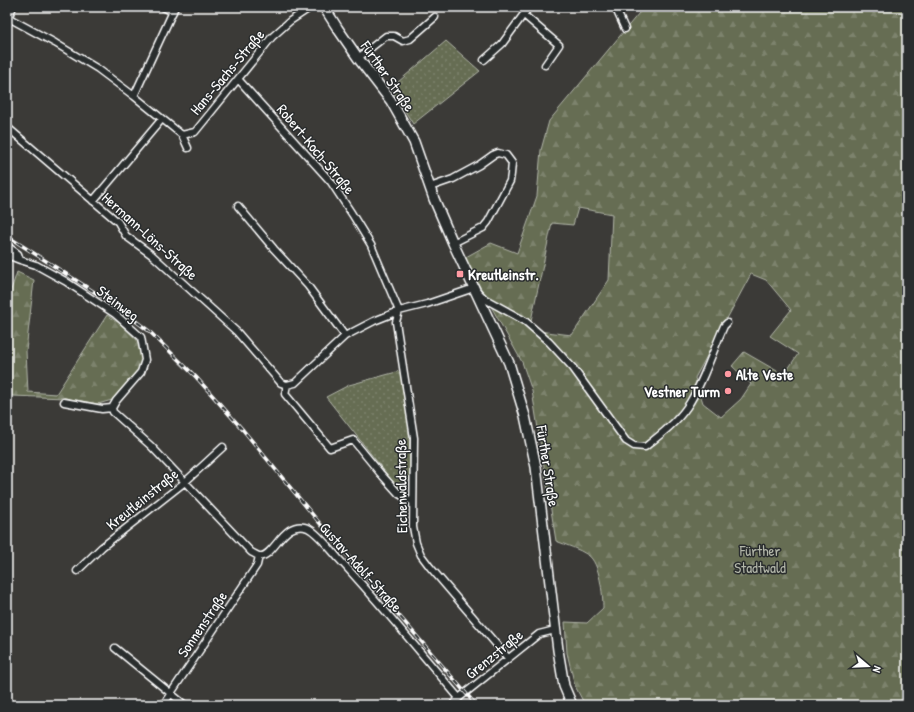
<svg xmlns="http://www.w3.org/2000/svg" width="914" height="712" font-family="'Patrick Hand',sans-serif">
<defs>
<pattern id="green-dots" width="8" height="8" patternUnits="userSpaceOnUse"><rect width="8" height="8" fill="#666d53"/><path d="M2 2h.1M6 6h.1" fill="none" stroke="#7d836d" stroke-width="1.8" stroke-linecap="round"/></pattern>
<pattern id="forest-firs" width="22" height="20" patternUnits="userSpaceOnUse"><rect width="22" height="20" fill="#666d53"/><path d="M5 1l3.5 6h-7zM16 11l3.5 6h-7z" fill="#7d836d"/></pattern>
</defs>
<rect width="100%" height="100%" fill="#3b3a37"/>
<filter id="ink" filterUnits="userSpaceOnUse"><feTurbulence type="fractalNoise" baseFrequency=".025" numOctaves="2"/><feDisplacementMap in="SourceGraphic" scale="8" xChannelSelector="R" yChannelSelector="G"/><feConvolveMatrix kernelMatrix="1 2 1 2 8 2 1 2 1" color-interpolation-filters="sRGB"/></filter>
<g filter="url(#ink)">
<path fill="url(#green-dots)" stroke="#b2b6a9" d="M 446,41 L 480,71 L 413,124 L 391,88 Z
M 400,371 L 408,411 L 411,479 L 397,487 L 326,397 L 349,385 Z"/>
<path fill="url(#forest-firs)" stroke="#b2b6a9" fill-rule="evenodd" d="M 644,7 L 907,7 L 907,705 L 585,705 L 575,686 L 567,653 L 565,622 L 587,623 L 603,608 C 603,595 600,563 588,555 C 579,549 566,545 556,541 L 532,391 L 522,362 L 464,258 L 491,243 L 517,253 L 537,196 L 541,150 L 549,121 ZM 578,208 L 612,214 L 609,280 L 572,335 L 529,330 L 552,223 L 573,225 ZM 751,274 L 766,280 L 791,310 L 770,336 L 798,354 L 784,375 L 744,352 L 732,366 L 751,384 L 741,399 L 721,417 L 703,403 L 695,378 Z
M 17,272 L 34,280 L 26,351 L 28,392 L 56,394 L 107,315 L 119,323 L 137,340 L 142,359 L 138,370 L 112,400 L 98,404 L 65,398 L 12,396 L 10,357 L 7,347 L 7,302 Z"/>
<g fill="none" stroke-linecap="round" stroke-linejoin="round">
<g stroke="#fff" stroke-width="9">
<path id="minor" d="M 163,7 L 173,12
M 615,7 L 625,29
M 524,15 L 559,45 L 545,65
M 7,17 L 55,43 L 98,69 L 134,96 L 182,135 L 188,148
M 8,18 L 13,7
M 358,58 L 386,36 L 394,36 L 403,41 L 410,39 L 435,17
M 484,60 L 502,44 L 529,7
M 238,79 L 331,182 L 352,214 L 371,245 L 399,311 L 396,322 L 414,438 L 413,527 L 416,543 L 421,555 L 430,567 L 508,658
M 134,96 L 175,7
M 7,127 L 118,222 L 126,236 L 152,255 L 237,332 L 281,383 L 287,385
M 182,135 L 195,132 L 272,37 L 290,21 L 311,7
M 430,187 L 453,179 L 479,165 L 493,155 L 498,153 L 506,155 L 512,163 L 511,174 L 510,181 L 488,222 L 483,228 L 453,243
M 93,201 L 162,119
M 238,206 L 274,249 L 308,286 L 345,336
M 7,246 L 18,254 L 20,260 L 36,265 L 65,281 L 115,314 L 141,337 L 145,360 L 141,372 L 116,401 L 112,408 L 113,412 L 151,446 L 251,552 C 253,553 256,555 259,556 C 274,559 283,518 308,528 C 318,533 331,550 338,558 C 380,603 419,651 459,698
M 7,255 L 20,260
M 64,402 L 102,409 L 112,408
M 413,502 L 399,494 L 380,473 L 353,440 L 330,448 L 285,394 L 287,385 L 295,383 L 345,336 L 374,321 L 399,311 L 427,304 L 474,288 L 485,299 L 525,321 L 549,342 L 573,368 L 626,441 L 634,446 L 645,447 C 660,435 676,423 687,407 C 703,383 712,353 724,326 L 727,323
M 77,571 L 102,547 L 185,482 L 223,447
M 115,648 L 185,705
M 163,705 L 257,565 L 259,556
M 453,705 L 459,698 L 539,634 L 555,630"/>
</g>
<g stroke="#fff" stroke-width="12">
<path id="secondary" d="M 324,7 L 338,29 L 358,58 L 391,101 L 414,142 L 434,199 L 453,243 L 509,363 L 525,416 L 536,467 L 558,650 L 564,686 L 572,705"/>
</g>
<use href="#minor" stroke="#2a2d2e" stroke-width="6"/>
<use href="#secondary" stroke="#2a2d2e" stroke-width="9"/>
<g stroke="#fff" stroke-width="3.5">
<path id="rail" d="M 7,236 L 110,302 L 149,331 L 196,377 L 243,430 L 322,526 L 476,705"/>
</g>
<use href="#rail" stroke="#2a2d2e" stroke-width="2" stroke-dasharray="6" stroke-linecap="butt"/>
</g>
</g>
<g fill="#ff9aa2" stroke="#2a2d2e" stroke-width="1.5">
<rect x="456" y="270" width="8" height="8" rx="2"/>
<circle cx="728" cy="374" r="4"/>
<circle cx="728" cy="391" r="4"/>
</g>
<g text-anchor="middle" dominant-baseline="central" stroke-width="3" stroke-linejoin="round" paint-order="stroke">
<g font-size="15" fill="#fff" stroke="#2a2d2e">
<text transform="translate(227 72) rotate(-50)">Hans-Sachs-Straße</text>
<text transform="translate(388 76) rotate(55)">Fürther Straße</text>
<text transform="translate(316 149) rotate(50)">Robert-Koch-Straße</text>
<text transform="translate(150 236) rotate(42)">Hermann-Löns-Straße</text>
<text transform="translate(118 303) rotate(37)">Steinweg</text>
<text transform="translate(548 466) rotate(81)">Fürther Straße</text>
<text transform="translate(401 486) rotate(-91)">Eichenwaldstraße</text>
<text transform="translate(142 499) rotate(-39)">Kreutleinstraße</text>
<text transform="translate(361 567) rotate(48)">Gustav-Adolf-Straße</text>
<text transform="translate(202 624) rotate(-56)">Sonnenstraße</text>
<text transform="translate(494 654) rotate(-39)">Grenzstraße</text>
</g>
<g font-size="15" font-weight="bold" fill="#fff" stroke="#2a2d2e" text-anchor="start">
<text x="468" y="274">Kreutleinstr.</text>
<text x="736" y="374">Alte Veste</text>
<text x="720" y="391" text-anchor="end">Vestner Turm</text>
</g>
<g font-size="15" fill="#b2b6a9" stroke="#2a2d2e">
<text x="760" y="550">Fürther<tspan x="760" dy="17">Stadtwald</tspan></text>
</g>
</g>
<rect width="914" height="712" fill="none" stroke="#2a2d2e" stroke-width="24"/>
<rect x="12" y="12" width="890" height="688" fill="none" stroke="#fff" stroke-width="1.5" filter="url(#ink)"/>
<g transform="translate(868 666) rotate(109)" stroke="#2a2d2e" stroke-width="3" paint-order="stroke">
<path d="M0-3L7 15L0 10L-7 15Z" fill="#ffffff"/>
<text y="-6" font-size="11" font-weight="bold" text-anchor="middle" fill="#ffffff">N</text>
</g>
</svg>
